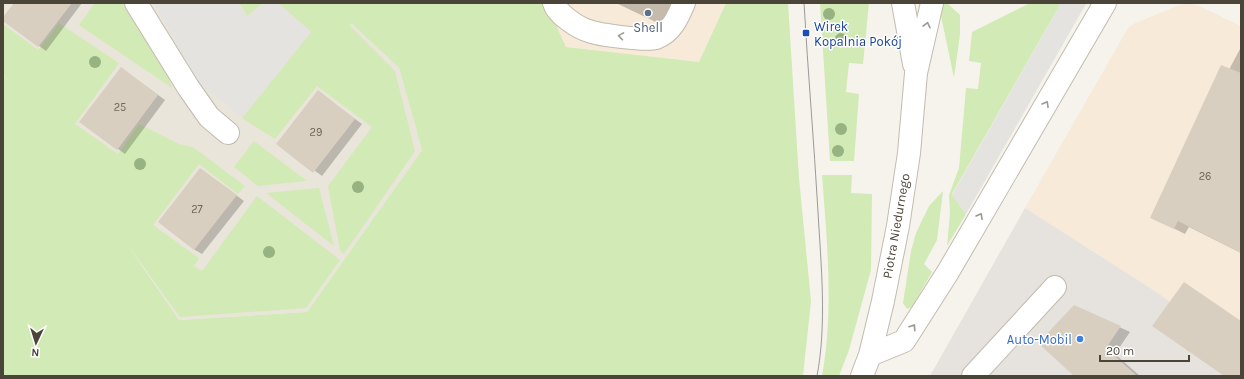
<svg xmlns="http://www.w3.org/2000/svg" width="1244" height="379" font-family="Karla,sans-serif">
<rect width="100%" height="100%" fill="#f6f3ec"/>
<path fill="#eae5da" d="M 3,3 L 336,3 L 352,24 L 399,68 L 422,150 L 307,312 L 179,320 L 96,198 L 3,74 Z"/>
<path fill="#f7ead8" d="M 463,3 L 726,3 L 699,62 L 566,47 Z
M 1186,4 L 1197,5 L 1241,26 L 1241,376 L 1224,376 L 1152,326 L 1170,302 L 1158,293 L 1025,208 L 1128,28 L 1135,23 L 1177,6 Z"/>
<path fill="#e6e2dd" d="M 1025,208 L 1158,293 L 1170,302 L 1152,326 L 1224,376 L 930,376 Z"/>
<path fill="#d2eab5" d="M 95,3 L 122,3 L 167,73 L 172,88 L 79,25 Z
M 239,3 L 263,3 L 247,16 Z
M 278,3 L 542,3 L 553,19 L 566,47 L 699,62 L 726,3 L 788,3 L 799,178 L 811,301 L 803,376 L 3,376 L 3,74 L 12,85 L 3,73 L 3,24 L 38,50 L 59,23 L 119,63 L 75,124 L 118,154 L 139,124 L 179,144 L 193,147 L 245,186 L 238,194 L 199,164 L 153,225 L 199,258 L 194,266 L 202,271 L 257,196 L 340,260 L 306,308 L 180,317 L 127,244 L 179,320 L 307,312 L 422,150 L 399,68 L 352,24 L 349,25 L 395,71 L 415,151 L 344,254 L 340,250 L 328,186 L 372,127 L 317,86 L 275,139 L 242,118 L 311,32 Z
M 820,3 L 869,3 L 863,64 L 849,63 L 846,92 L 859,94 L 854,161 L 830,161 Z
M 941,3 L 947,3 L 960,15 L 960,34 L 954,78 L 941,16 Z
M 1030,3 L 1061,3 L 952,194 L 966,214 L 947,246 L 950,213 L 949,195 L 959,168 L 966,88 L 978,89 L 981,63 L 969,61 L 972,32 Z
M 254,141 L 307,181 L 258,186 L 234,167 Z
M 822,175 L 852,175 L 851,193 L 872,194 L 871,270 L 849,350 L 839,376 L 822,376 C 834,310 827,241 822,175 Z
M 319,188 L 334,246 L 266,193 Z
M 943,191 L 937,240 L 924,264 L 932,272 L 912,307 L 907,309 L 903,303 L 911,251 L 916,233 L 929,206 Z"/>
<path fill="#e5e3e0" d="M 154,3 L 239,3 L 247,16 L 263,3 L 278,3 L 311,32 L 242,118 L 198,83 Z
M 1061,3 L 1086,4 L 966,214 L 952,195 Z"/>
<path fill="#0003" d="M 15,3 L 82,3 L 46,51 L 3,19 Z
M 616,3 L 672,3 L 662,25 Z
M 1241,47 L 1241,253 L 1189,227 L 1185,234 L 1151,217 Z
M 121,68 L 165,100 L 125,154 L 118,149 Z
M 318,92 L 362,124 L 322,176 L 278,144 Z
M 201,169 L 244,201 L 202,254 L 195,250 L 159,222 Z
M 1074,306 L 1130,332 L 1115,354 L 1140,376 L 1076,376 Z"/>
<path fill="#d8cfc1" d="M 14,3 L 72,3 L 38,47 L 3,21 L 3,17 Z
M 1221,65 L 1241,73 L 1241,253 L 1178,221 L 1174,229 L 1150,218 Z
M 121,67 L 158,95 L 117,150 L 79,122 Z
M 318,90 L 355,119 L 313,173 L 276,144 Z
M 200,168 L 237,195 L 194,250 L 158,222 Z
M 1184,282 L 1241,321 L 1241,376 L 1224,376 L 1152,326 Z
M 1074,305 L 1121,326 L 1106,348 L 1137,376 L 1074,376 L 1038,343 Z"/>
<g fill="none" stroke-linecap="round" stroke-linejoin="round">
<g stroke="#c2bbae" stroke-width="24">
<path id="minor" d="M 136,3 L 188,87 L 209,117 L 228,133
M 554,3 C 557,14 578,28 589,31 C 599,35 646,41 656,38 C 672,32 678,17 684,3
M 903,3 L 914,64
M 870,355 L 904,341 L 948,272 L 1105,3
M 862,376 L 870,355 L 883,301 L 898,226 L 909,153 L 916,73 L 932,3
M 973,376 L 1055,287"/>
</g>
<use href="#minor" stroke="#fff" stroke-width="22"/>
<path stroke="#9a9a9a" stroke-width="1" d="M 804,3 C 808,73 814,142 818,212 C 821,265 827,324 817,376"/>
</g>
<g fill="#97b381">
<circle cx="829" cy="14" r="6"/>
<circle cx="841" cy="39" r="6"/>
<circle cx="95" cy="62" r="6"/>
<circle cx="841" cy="129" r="6"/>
<circle cx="838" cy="151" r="6"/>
<circle cx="140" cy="164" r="6"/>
<circle cx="358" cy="187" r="6"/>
<circle cx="269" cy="252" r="6"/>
</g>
<defs><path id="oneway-chevron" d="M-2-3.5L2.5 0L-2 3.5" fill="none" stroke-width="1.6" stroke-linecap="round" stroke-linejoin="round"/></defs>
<g stroke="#9c9892">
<use href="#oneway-chevron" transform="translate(927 25) rotate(-77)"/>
<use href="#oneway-chevron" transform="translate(621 36) rotate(-171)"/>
<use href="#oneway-chevron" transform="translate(1046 104) rotate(-60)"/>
<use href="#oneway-chevron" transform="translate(980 216) rotate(-60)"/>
<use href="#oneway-chevron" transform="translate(913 327) rotate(-57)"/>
</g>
<circle fill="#5c6f8a" stroke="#fff" stroke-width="1.5" cx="648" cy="13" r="4"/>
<rect fill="#1a4fb4" stroke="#fff" stroke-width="1.5" x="802" y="29" width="8" height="8" rx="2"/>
<circle fill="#3f7fe0" stroke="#fff" stroke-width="1.5" cx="1080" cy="339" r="4"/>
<g text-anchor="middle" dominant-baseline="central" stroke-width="3" stroke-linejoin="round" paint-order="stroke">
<g font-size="11" fill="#6e675b">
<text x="120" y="107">25</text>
<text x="316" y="132">29</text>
<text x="1205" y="176">26</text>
<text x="197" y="209">27</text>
</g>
<g font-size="13" fill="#164399" stroke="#fff" text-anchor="start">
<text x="814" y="26">Wirek<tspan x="814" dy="15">Kopalnia Pokój</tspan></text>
</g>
<g font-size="13" fill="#4e5e75" stroke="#fff">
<text x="648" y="27">Shell</text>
</g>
<g font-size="13" fill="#4b4439" stroke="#fff">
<text transform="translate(896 226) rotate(-80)">Piotra Niedurnego</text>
</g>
<g font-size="13" fill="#366cbe" stroke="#fff" text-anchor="end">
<text x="1072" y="339">Auto-Mobil</text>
</g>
</g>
<rect width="1244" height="379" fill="none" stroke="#4b4439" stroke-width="8"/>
<g transform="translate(36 343) rotate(184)" stroke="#ffffff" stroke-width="3" paint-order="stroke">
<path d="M0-3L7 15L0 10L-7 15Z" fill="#4b4439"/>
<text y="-6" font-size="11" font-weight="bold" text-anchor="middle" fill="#4b4439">N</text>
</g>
<path d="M1100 355v6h89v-6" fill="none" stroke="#4b4439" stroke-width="2"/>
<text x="1106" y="355" font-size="12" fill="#4b4439" stroke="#ffffff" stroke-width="3" paint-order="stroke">20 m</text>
</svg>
